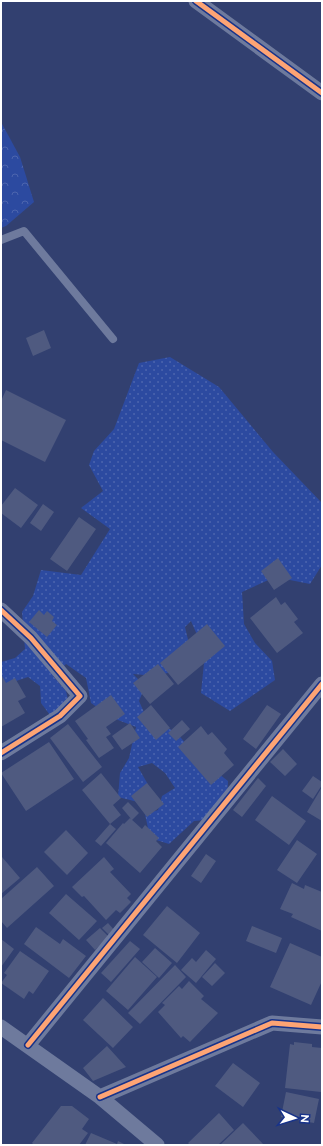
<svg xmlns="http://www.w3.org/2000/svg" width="323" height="1146" font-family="Raleway,sans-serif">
<defs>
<pattern id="grass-dots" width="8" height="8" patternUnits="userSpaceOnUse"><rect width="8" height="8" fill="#2c4aa0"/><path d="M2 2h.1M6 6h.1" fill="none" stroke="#4c65ae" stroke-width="1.8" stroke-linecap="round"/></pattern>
<pattern id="forest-crowns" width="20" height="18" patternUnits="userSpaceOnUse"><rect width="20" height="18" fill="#2c4aa0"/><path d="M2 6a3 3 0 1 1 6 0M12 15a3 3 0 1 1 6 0" fill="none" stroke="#4c65ae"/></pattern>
</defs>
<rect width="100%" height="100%" fill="#324070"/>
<path fill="url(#grass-dots)" d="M 170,357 L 219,387 L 273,452 L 322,503 L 322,565 L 310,584 L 275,577 L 242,592 L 244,624 L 255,643 L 272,661 L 275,680 L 230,711 L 201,693 L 205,653 L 191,621 L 185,627 L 190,648 L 179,670 L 156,676 L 133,674 L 145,686 L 139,701 L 147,719 L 176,732 L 197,757 L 228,781 L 227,807 L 217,819 L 194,821 L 169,844 L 150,838 L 145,814 L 158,810 L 162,796 L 175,788 L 165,773 L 152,763 L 138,767 L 150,788 L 138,802 L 118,797 L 120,773 L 129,758 L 136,727 L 113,718 L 91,703 L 86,678 L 66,664 L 53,676 L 66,691 L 71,712 L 50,715 L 41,703 L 40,686 L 28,677 L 1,686 L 1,662 L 15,658 L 25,649 L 22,612 L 33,596 L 41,570 L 81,575 L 110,529 L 81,508 L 103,491 L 89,465 L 94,451 L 114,429 L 139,363 Z"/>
<path fill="url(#forest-crowns)" d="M 1,122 L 20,157 L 34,202 L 6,226 L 1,228 Z"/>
<path fill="#4f5a80" d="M 44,330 L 51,348 L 33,356 L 26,338 Z
M 6,390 L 66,420 L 45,462 L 1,440 L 1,401 Z
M 15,488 L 38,505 L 21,528 L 1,513 L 1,506 Z
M 43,504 L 54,512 L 41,531 L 30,523 Z
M 79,517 L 96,529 L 67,571 L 50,559 Z
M 278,558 L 292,578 L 274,590 L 261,571 Z
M 276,597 L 281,605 L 285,602 L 298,619 L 294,622 L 303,633 L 277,653 L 250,618 Z
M 39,610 L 44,615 L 47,611 L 54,617 L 52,621 L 57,625 L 47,637 L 29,622 Z
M 207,624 L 225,646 L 178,685 L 160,663 Z
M 158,664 L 174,684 L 150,704 L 133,683 Z
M 1,674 L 6,683 L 15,678 L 26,697 L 18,701 L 25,713 L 1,727 Z
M 111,695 L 125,714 L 106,727 L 111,734 L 106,737 L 114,748 L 99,758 L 86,740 L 88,739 L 75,721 Z
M 151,705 L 170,728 L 156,740 L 137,717 Z
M 267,705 L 281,714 L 256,749 L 243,739 Z
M 182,720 L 190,729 L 176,741 L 168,733 Z
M 130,723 L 140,738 L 122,750 L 112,736 Z
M 68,724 L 102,767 L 83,782 L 50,738 Z
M 201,726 L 208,735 L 212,732 L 227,749 L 224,753 L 234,765 L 211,785 L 178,747 Z
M 49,742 L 74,779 L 26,811 L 1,773 Z
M 283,749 L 297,764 L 285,776 L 270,762 Z
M 101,773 L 121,798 L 113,805 L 121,815 L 110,824 L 82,790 Z
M 313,776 L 322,782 L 322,785 L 313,799 L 302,791 Z
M 258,778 L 266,786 L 242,817 L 233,810 Z
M 147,783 L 164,804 L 147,817 L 131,796 Z
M 322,787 L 322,821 L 307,812 Z
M 272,796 L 306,821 L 289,845 L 255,820 Z
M 128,802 L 139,813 L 132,820 L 122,808 Z
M 130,818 L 142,829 L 145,825 L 159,838 L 156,841 L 162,847 L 140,873 L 106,843 L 123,823 L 124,824 Z
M 110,824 L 116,829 L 101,846 L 95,841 Z
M 66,830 L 88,853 L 67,875 L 44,852 Z
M 297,840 L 317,854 L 297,883 L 277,870 Z
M 206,854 L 216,861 L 201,883 L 191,876 Z
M 2,857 L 20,878 L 1,894 L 1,858 Z
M 104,857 L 114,869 L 110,872 L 131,894 L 127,898 L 131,902 L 120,913 L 116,910 L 106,920 L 84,896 L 82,897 L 72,887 Z
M 37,867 L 54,886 L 7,928 L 1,921 L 1,899 Z
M 292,883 L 304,889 L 305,885 L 322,892 L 322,931 L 291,917 L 293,914 L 280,909 Z
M 66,894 L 97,921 L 79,940 L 49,913 Z
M 167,906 L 200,933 L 177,963 L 143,935 Z
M 108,923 L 115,931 L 110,936 L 102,928 Z
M 252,926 L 282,938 L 276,953 L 246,941 Z
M 36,927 L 60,944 L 63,939 L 86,956 L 69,978 L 24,944 Z
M 100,928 L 109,937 L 95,950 L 86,940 Z
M 1,939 L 14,949 L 1,967 Z
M 130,941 L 140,949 L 111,982 L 101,973 Z
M 290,943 L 322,957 L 322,981 L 311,1005 L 270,987 Z
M 155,948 L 172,963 L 159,978 L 142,962 Z
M 206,950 L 216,959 L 196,983 L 181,970 L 192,958 L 196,962 Z
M 20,951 L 49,971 L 33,994 L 29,991 L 24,999 L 1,983 L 7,975 L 4,973 Z
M 135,957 L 157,977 L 128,1010 L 106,991 Z
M 215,963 L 225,973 L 212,986 L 202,977 Z
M 175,965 L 186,977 L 140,1024 L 128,1013 Z
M 189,981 L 204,996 L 201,999 L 218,1013 L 190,1042 L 183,1036 L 181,1038 L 158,1012 L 165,1005 L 162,1003 L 179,986 L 182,989 Z
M 103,998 L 133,1027 L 113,1048 L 83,1020 Z
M 294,1042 L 312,1044 L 312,1047 L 322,1048 L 321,1092 L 285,1088 L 290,1044 L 294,1045 Z
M 107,1046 L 126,1067 L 93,1081 L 83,1068 Z
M 233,1063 L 260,1083 L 243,1107 L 215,1086 Z
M 286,1092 L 319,1099 L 314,1123 L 281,1117 Z
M 61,1106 L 72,1106 L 89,1119 L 82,1129 L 88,1133 L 79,1145 L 34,1145 L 32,1143 Z
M 219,1113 L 234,1130 L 218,1145 L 190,1145 L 188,1143 Z
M 243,1123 L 264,1145 L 220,1145 Z
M 91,1133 L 117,1144 L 118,1141 L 126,1145 L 85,1145 Z"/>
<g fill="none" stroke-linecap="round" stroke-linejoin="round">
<path stroke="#6e7a9d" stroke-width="8" d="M 1,240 L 24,231 L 113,339"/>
<path stroke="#6e7a9d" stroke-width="15" d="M 196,1 L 322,93
M 1,610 L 31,638 L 80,696 L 60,716 L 1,753
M 1,1027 L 100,1097 L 157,1145
M 28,1045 L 322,684
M 100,1097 L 272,1023 L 322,1027"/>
<g stroke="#18338a" stroke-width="8">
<path id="cycleway" d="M 196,1 L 322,93
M 1,610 L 31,638 L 80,696 L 60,716 L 1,753
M 28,1045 L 322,684
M 100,1097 L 272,1023 L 322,1027"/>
</g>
<use href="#cycleway" stroke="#fda474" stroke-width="5"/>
</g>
<rect width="323" height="1146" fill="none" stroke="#ffffff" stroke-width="4"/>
<g transform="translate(295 1118) rotate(94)" stroke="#18338a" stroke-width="3" paint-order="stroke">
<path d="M0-3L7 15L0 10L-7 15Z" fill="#ffffff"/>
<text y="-6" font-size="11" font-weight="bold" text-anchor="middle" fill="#ffffff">N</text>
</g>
</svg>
